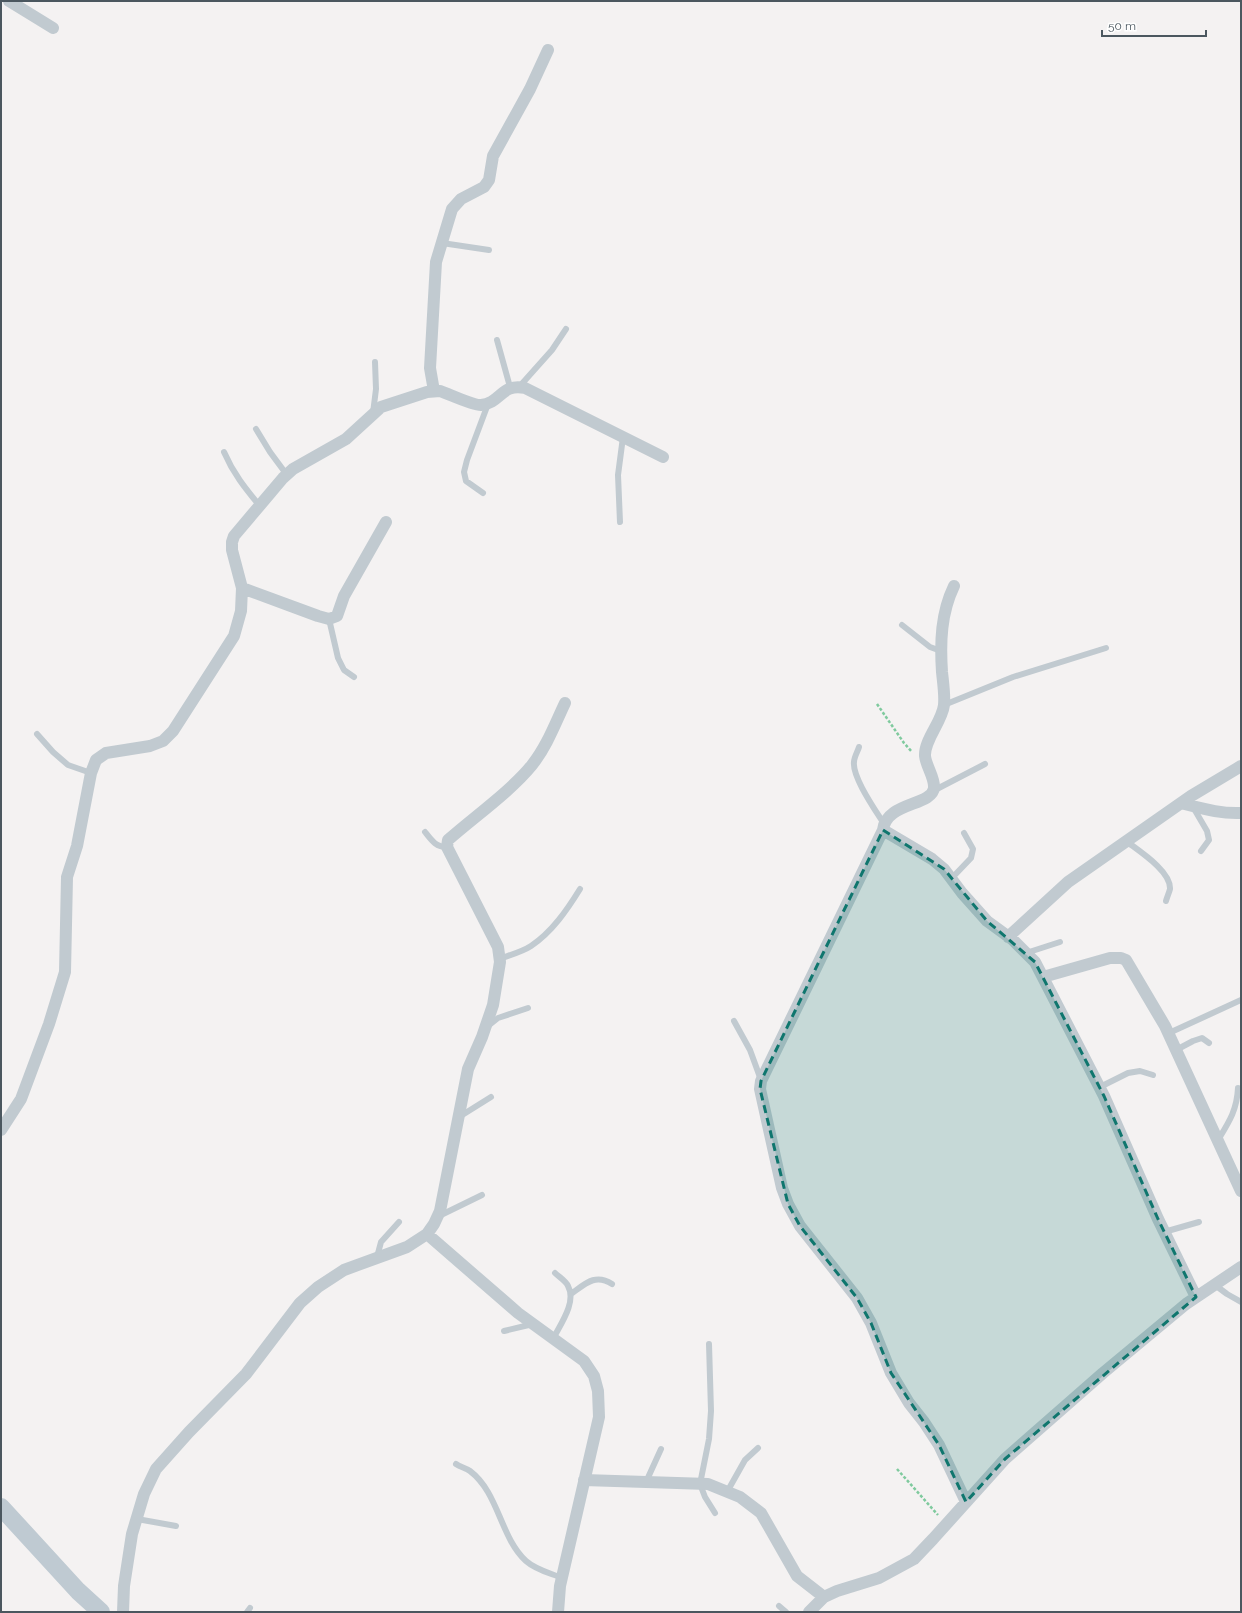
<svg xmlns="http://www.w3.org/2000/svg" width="1242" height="1613" font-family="Raleway,sans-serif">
<rect width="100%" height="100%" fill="#f4f2f2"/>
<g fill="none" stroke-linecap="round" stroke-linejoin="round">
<path stroke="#7fca9e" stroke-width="2.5" stroke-dasharray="3 2" stroke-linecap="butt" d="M 877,704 L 904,743 L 912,752
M 897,1469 L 938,1515"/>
<path stroke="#c1cad0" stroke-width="6" d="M 442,243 L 489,250
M 497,340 L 510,387
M 519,387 L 552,350 L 566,329
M 373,413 L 376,389 L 375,362
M 256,429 L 270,452 L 287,475
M 224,452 C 233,473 245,488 259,505
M 483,493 L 466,481 L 464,472 L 467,460 L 488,404
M 620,522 L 618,475 L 623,437
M 329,619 L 338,658 L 344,670 L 354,677
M 902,625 L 930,647 L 941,651
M 944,705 L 1013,677 L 1106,648
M 37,734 L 53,752 L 68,765 L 91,773
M 859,747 C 858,751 854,757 854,762 C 852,777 876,811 884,824
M 933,791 L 985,764
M 1193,807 L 1207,831 L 1209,840 L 1201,851
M 425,832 C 432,841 436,847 447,847
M 1126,841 C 1139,851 1171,871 1170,889 C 1169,893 1167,897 1166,901
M 951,879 L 971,858 L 973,849 L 964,833
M 1026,953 L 1060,942
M 499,959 C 510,955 522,952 531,946 C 552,932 567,910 580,889
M 734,1021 L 750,1050 L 761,1080
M 488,1026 L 498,1018 L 528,1008
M 1169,1033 L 1241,1000
M 1176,1050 L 1193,1041 L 1202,1038 L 1209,1043
M 1100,1087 L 1128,1073 L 1140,1071 L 1153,1075
M 459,1117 L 491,1097
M 1218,1140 C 1229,1122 1237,1110 1238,1088
M 439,1216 L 482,1195
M 1164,1232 L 1199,1222
M 377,1257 L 381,1242 L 399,1222
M 1215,1285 L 1227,1294 L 1241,1302
M 571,1294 C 585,1284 595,1273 612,1284
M 504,1331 L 533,1324
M 553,1339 C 560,1325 577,1302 568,1286 C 566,1281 559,1277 555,1273
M 709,1344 L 711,1411 L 709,1439 L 700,1484 L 705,1497 L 715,1513
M 456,1464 C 460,1467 466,1468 470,1471 C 499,1493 500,1537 526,1561 C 536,1570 550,1573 562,1578
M 646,1482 L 661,1449
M 727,1492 L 745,1460 L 758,1448
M 137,1519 L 176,1526
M 779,1606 L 786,1612
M 247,1612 L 250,1608"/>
<path stroke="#c1cad0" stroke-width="12" d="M 9,1 L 53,28
M 434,391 L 430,368 L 436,262 L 452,209 L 461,199 L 484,187 L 489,180 L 493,156 L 530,89 L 548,50
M 954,586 C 941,613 940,642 942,672 C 943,682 945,695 944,705 C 942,722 924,740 925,756 C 926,766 935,778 934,788 C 932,806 886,802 883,830 L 761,1081 L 760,1089 L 782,1188 L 788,1204 L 800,1226 L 857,1298 L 871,1323 L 891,1373 L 909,1403 L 924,1422 L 939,1445 L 966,1502
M 242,588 L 318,616 L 329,619 L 337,616 L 344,596 L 386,522
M 1181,803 C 1201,808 1220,814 1241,813
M 883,830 L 932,859 L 944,869 L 962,893 L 987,921 L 1013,940 L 1035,962 L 1104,1096 L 1158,1219 L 1196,1297
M 1008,937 L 1068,882 L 1191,796 L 1241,766
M 1043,977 L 1110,958 L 1121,958 L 1126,960 L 1165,1026 L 1241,1191
M 1,1130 L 21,1099 L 49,1024 L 65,972 L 67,877 L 77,846 L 91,773 L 96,760 L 106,753 L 150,746 L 163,741 L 173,731 L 234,636 L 241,611 L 242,588 L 232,550 L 232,542 L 234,536 L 283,478 L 293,469 L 346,439 L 381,407 L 427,392 L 440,391 C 449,394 474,406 481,405 C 501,403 501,383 525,388 L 663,457
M 427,1234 L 518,1313 L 584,1361 L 594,1376 L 598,1391 L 599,1417 L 560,1586 L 558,1612
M 584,1480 L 708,1484 L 740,1497 L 761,1513 L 797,1576 L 824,1597
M 123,1612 L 124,1586 L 132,1534 L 144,1494 L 156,1469 L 189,1432 L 246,1374 L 300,1303 L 318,1287 L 344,1270 L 407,1247 L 427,1234 L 434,1224 L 440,1211 L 468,1069 L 482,1037 L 493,1005 L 500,962 L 498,947 L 447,847 L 448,840 C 474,817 511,791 532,765 C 547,746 555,724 565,703
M 809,1612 L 824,1597 L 837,1591 L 879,1578 L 914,1559 L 933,1539 L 1005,1459 L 1103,1373 L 1186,1304 L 1241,1267"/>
<path stroke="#bfcad2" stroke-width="18" d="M 1,1507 L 78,1591 L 101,1612"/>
</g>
<path fill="#0f766e" fill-opacity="0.2" stroke="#0f766e" stroke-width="3" stroke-dasharray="8 5" stroke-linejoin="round" d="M 883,830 L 944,869 L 987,921 L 1035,962 L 1104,1096 L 1158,1219 L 1196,1297 L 1005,1459 L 966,1502 L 939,1445 L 891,1373 L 871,1323 L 857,1298 L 800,1226 L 788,1204 L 760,1089 L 761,1081 Z"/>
<rect width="1242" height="1613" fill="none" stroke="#4b575f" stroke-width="4"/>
<path d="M1102 30v6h104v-6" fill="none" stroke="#4b575f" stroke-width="2"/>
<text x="1108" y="30" font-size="12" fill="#4b575f" stroke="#ffffff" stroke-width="3" paint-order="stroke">50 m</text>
</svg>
